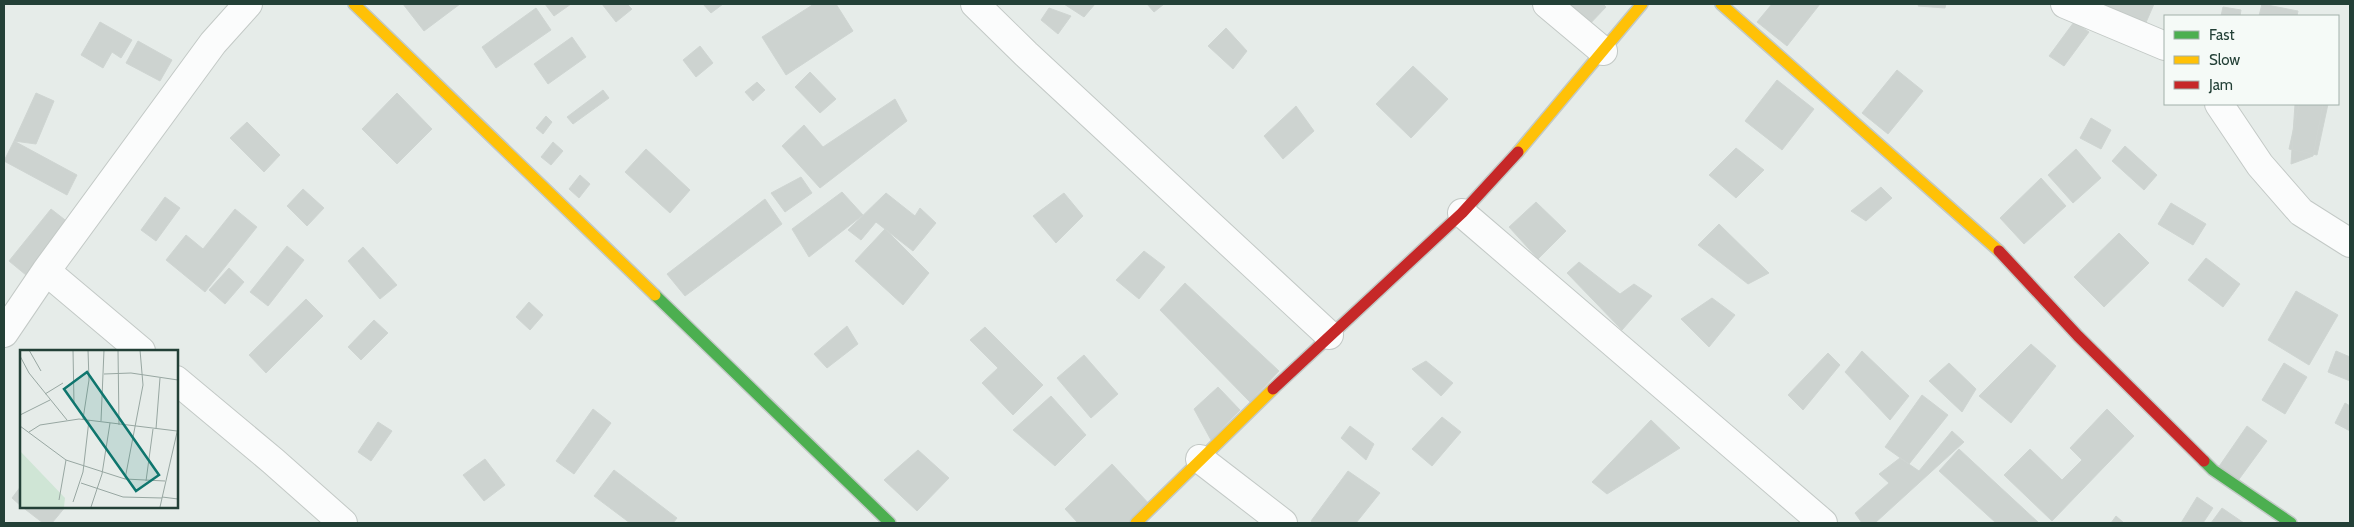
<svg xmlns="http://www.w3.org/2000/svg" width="2354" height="527" font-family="Cabin,sans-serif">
<rect width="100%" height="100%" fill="#e6ece9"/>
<path fill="#cdd3d0" stroke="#cfd5d2" d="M 403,4 L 460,4 L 424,31 Z
M 545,4 L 571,4 L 554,16 Z
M 602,4 L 627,4 L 632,9 L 616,22 Z
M 703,4 L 723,4 L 711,13 Z
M 814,4 L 836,4 L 853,31 L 786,75 L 762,37 Z
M 1064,4 L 1095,4 L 1084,17 Z
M 1147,4 L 1164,4 L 1154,12 Z
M 1556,4 L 1603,4 L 1606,7 L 1584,30 Z
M 1772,4 L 1820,4 L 1787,46 L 1757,22 Z
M 1919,4 L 1946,4 L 1945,8 L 1918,6 Z
M 2085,4 L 2154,4 L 2144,27 Z
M 2262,4 L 2298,11 L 2297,16 L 2259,16 Z
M 2223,7 L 2241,10 L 2240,16 L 2221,16 Z
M 536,8 L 551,30 L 496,68 L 482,47 Z
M 1049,8 L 1071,16 L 1058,34 L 1041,20 Z
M 100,22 L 132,40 L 121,58 L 112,52 L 103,68 L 81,55 Z
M 2074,22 L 2089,32 L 2064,66 L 2049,56 Z
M 1226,28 L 1247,51 L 1233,69 L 1208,46 Z
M 572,37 L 586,57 L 548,84 L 534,64 Z
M 138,41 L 172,60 L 160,81 L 126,63 Z
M 700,46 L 713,63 L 696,77 L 683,60 Z
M 1413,66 L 1448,99 L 1411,138 L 1376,104 Z
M 1897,70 L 1923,91 L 1888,134 L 1862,113 Z
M 810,72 L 836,99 L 820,113 L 795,87 Z
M 1777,80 L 1814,109 L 1782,150 L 1745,121 Z
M 757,82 L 765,90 L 753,101 L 745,92 Z
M 603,90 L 609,98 L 573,124 L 567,117 Z
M 36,93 L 54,101 L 36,144 L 14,141 Z
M 397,93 L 432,129 L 397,164 L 362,129 Z
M 895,99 L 907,121 L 820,188 L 782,146 L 804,125 L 823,147 Z
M 2295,104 L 2323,104 L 2313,156 L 2291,164 Z
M 2299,104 L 2328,104 L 2317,155 L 2289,149 Z
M 1296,106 L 1314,131 L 1283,159 L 1264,136 Z
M 546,116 L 552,122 L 543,134 L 536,128 Z
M 2091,118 L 2111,130 L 2101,149 L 2080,138 Z
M 247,122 L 280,155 L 264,172 L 230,138 Z
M 14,141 L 77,175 L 67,195 L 4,161 Z
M 553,142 L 563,151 L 551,165 L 541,157 Z
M 2125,146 L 2157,175 L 2144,190 L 2112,161 Z
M 1736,148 L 1764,170 L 1736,198 L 1709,175 Z
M 646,149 L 690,190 L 670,213 L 625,172 Z
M 2076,149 L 2101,178 L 2073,203 L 2048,175 Z
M 580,175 L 590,184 L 579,198 L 569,189 Z
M 801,177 L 812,193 L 785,212 L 771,193 Z
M 2041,178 L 2066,206 L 2024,244 L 2000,218 Z
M 1881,187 L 1892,198 L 1866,221 L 1851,211 Z
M 303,189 L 324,208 L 307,226 L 287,206 Z
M 842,192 L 863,215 L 809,257 L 792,229 Z
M 886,193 L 915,216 L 920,208 L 936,223 L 913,251 L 876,222 L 861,240 L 848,230 Z
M 1064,193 L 1083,216 L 1056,243 L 1033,216 Z
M 165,197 L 180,208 L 156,241 L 141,230 Z
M 765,199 L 782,224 L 685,296 L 667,274 Z
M 1536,202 L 1566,231 L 1538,259 L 1509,227 Z
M 2171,203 L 2206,224 L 2193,245 L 2158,224 Z
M 51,209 L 69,223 L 26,275 L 9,261 Z
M 235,209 L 257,227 L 205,292 L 166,260 L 186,235 L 203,249 Z
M 1719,224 L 1769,273 L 1748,284 L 1698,245 Z
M 885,229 L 929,273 L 903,305 L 855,261 Z
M 2119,233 L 2149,263 L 2104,307 L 2074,277 Z
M 287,246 L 304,260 L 268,306 L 250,292 Z
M 363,247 L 397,285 L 380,299 L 348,261 Z
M 1144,251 L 1165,267 L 1139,299 L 1116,280 Z
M 2206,258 L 2240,284 L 2223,307 L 2188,280 Z
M 1579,262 L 1620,294 L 1634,284 L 1652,296 L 1622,330 L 1567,273 Z
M 229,268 L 244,282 L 225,304 L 209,290 Z
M 1185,283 L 1279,371 L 1250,402 L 1160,310 Z
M 2296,291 L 2338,315 L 2309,365 L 2268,340 Z
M 1712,298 L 1735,315 L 1709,347 L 1681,319 Z
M 306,299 L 323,316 L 266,373 L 249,355 Z
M 529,302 L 543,315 L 530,330 L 516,317 Z
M 374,320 L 388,333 L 361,360 L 348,347 Z
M 847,326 L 858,344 L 827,368 L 814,354 Z
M 985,327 L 1043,385 L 1013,415 L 982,383 L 998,368 L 970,340 Z
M 2031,344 L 2056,366 L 2011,423 L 1979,396 Z
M 1862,351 L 1909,396 L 1890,420 L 1845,372 Z
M 2336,351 L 2350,357 L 2350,381 L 2328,372 Z
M 1828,353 L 1840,365 L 1803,410 L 1788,395 Z
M 1084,355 L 1118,394 L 1091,418 L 1057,378 Z
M 1426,361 L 1453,383 L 1441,396 L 1412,369 Z
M 1949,363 L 1976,389 L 1962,412 L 1929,381 Z
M 2284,363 L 2307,377 L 2285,414 L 2262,400 Z
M 1218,387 L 1240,410 L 1211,440 L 1194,409 Z
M 1922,395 L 1948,415 L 1909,464 L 1885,447 Z
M 1051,396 L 1086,435 L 1055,466 L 1013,430 Z
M 2345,403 L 2350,406 L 2350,431 L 2335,423 Z
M 593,409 L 611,423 L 574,474 L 556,461 Z
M 2107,409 L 2134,436 L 2052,521 L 2004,475 L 2030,449 L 2062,480 L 2082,460 L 2070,448 Z
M 1442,417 L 1461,432 L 1432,466 L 1412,449 Z
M 1651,420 L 1680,448 L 1607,494 L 1592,482 Z
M 378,422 L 392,431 L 371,461 L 358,452 Z
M 1350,426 L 1374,444 L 1366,460 L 1341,438 Z
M 2247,426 L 2267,441 L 2237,482 L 2218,468 Z
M 1952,431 L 1964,442 L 1875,523 L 1862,523 L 1855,513 L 1889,483 L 1879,474 L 1900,458 L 1919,471 Z
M 1959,449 L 2039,523 L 1996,523 L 1939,471 Z
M 918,450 L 949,478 L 917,511 L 884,480 Z
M 485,459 L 505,485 L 484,501 L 463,475 Z
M 1112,464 L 1151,506 L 1133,523 L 1078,523 L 1065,509 Z
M 614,470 L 677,518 L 673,523 L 630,523 L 594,496 Z
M 1348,471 L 1380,493 L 1356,523 L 1313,523 L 1311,521 Z
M 21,486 L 21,506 L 12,498 Z
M 2197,497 L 2213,508 L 2203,523 L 2181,523 Z
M 21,506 L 66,506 L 52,523 L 43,523 Z
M 2222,508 L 2244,523 L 2211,523 Z
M 2116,516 L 2124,523 L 2111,523 Z"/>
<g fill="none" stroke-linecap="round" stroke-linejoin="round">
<g stroke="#c3c9c6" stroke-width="30">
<path id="street" d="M 975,4 L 1026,54 L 1329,335
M 1547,4 L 1603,51
M 2065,4 L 2165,46
M 2219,104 L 2260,165 L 2301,212 L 2350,243
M 1462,213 L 1823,523
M 46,271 L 141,351
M 4,333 L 46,271 L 213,43 L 248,4
M 176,380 L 273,461 L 343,523
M 1200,459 L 1283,523"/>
</g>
<g stroke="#c2c9c6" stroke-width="14">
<path id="fast" d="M 655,295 L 890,523
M 2204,461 L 2213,470 L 2291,523"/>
</g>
<g stroke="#c2c9c6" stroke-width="14">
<path id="slow" d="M 354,4 L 655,295
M 1721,4 L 1999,251
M 1518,152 L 1642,4
M 1136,523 L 1273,389"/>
</g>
<g stroke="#c2c9c6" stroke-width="14">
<path id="jam" d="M 1999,251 L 2078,336 L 2204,461
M 1273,389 L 1462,213 L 1518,152"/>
</g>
<use href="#street" stroke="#fbfcfc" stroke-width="28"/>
<use href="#fast" stroke="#4caf50" stroke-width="11"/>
<use href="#slow" stroke="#ffc107" stroke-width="11"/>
<use href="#jam" stroke="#c62828" stroke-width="11"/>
</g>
<g transform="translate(20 350)">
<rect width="158" height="158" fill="#e6ece9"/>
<path d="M 0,101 L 45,148 L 44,157 L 0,157 Z" fill="#cfe5d5"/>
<path fill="none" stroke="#98a7a2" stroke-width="1" d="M 9,0 L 21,21M 53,0 L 54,54M 98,0 L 99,75M 0,6 L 9,23 L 47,70M 84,24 L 111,23 L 158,30M 25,44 L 43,33M 0,65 L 30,50M 63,69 L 69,30 L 68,0M 81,71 L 84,0M 0,76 L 46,110 L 105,129 L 145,131M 136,79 L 140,28M 9,82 L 20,75 L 59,69 L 157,81M 105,129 L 123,35 L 120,0M 126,131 L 133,79M 61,133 L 103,147 L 142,148M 142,147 L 158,149M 39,150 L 46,110M 53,152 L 63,122 L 69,70M 71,157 L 82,124 L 90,73M 140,157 L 158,78"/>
<path fill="#0f766e" fill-opacity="0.15" stroke="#0f766e" stroke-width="2.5" d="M 67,22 L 139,125 L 116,141 L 44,39 Z"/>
<rect width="158" height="158" fill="none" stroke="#234037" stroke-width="2.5"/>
</g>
<rect width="2354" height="527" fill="none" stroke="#234037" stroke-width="10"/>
<rect x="2164" y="15" width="175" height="90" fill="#f5faf7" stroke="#a1b0aa"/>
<rect x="2174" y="31" width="25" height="8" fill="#4caf50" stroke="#a1b0aa"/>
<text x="2209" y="40" font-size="15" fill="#234037">Fast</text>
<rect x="2174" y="56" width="25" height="8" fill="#ffc107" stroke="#a1b0aa"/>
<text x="2209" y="65" font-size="15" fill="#234037">Slow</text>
<rect x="2174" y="81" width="25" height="8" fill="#c62828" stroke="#a1b0aa"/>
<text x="2209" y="90" font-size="15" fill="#234037">Jam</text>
</svg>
